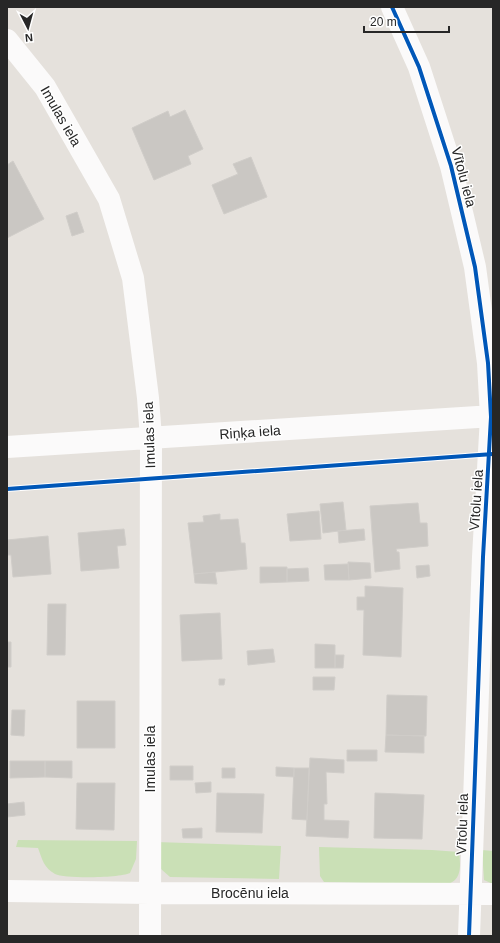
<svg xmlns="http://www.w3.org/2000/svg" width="500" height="943" font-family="Helvetica,sans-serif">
<rect width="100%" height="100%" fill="#e5e1dc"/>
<path fill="#cae0b6" d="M 18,840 L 137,841 L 136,859 L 130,873 C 119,878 65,879 55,874 C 44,868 42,859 38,848 L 16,847 Z
M 156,842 L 281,846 L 279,879 L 170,877 L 161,869 Z
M 319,847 L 432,850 L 459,852 C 461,867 462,883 443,885 L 324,882 L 320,876 Z
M 482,850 L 493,851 L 493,884 L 484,880 Z"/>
<path fill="#cac7c3" stroke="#d0cdc9" d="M 185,110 L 203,149 L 188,156 L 191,164 L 154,180 L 132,128 L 168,111 L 170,117 Z
M 251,157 L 267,197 L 224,214 L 212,185 L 238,174 L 233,164 Z
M 13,161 L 44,219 L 7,238 L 7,165 Z
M 77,212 L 84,232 L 72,236 L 66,216 Z
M 343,502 L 346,530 L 323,533 L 320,504 Z
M 418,503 L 420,523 L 427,523 L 428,546 L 396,549 L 397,552 L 399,552 L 400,569 L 375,572 L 370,506 Z
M 319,511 L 321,539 L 290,541 L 287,514 Z
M 220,514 L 220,520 L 238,519 L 241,543 L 245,543 L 247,569 L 194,574 L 188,523 L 204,522 L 203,516 Z
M 124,529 L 126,545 L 117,546 L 119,568 L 81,571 L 78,533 Z
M 364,529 L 365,540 L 339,543 L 338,531 Z
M 48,536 L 51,574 L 13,577 L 11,555 L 7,555 L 7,540 Z
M 348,562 L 370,563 L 371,578 L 349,580 Z
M 348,564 L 349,580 L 325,580 L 324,565 Z
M 429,565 L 430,576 L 417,578 L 416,566 Z
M 260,567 L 287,567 L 287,582 L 260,583 Z
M 308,568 L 309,581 L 287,582 L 287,569 Z
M 215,572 L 217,584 L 195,583 L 194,574 Z
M 365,586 L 403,588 L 401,657 L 363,655 L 364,610 L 357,610 L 357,597 L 365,597 Z
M 48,604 L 66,604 L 65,655 L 47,655 Z
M 220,613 L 222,659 L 182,661 L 180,615 Z
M 7,642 L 11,642 L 11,667 L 7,667 Z
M 315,644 L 335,645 L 335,668 L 315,668 Z
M 273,649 L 275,662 L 248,665 L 247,651 Z
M 335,655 L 344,655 L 343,668 L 335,668 Z
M 313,677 L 335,677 L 334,690 L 313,690 Z
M 219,679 L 225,679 L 224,685 L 219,685 Z
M 387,695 L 427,696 L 426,736 L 386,735 Z
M 77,701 L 115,701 L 115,748 L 77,748 Z
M 12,710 L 25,710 L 24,736 L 11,735 Z
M 386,735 L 424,736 L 424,753 L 385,752 Z
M 347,750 L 377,750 L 377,761 L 347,761 Z
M 310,758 L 344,760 L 344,773 L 326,772 L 327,804 L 324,804 L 324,820 L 349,821 L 348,838 L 306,836 Z
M 10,761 L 45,761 L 45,777 L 10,778 Z
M 45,761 L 72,761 L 72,778 L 45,777 Z
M 170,766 L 193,766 L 193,780 L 170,780 Z
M 276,767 L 294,768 L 294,777 L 276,776 Z
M 222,768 L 235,768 L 235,778 L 222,778 Z
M 294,768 L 309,768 L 307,820 L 292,819 Z
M 211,782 L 211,792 L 196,793 L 195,783 Z
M 77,783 L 115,783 L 114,830 L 76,829 Z
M 217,793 L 264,794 L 262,833 L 216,832 Z
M 375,793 L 424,795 L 422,839 L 374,838 Z
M 24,802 L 25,815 L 7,817 L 7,804 Z
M 202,828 L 202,838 L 183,838 L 182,829 Z"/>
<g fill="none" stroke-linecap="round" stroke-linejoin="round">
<path stroke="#fbfafa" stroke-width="22" d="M 392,7 L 419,67 L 451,166 L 475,267 L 488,363 L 491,417 L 483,557 L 469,936
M 7,40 L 45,87 L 109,199 L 133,278 L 148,398 L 151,438 L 150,936
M 7,447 L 493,416
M 7,891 L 150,893 L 493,894"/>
<g stroke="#fff" stroke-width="6">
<path id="cycleway" d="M 392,7 L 419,67 L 451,166 L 475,267 L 488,363 L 491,417 L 483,557 L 469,936
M 7,489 L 493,454"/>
</g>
<use href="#cycleway" stroke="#0057b8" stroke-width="4"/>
</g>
<g text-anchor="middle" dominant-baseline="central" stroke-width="3" stroke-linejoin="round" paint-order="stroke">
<g font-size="14" fill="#272727" stroke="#fff">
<text transform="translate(61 116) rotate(60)">Imulas iela</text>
<text transform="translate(464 177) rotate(75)">Vītolu iela</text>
<text transform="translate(250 432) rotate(-4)">Riņķa iela</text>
<text transform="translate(149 435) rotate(-92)">Imulas iela</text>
<text transform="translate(476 500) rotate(-86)">Vītolu iela</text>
<text transform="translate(150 759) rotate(-90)">Imulas iela</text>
<text transform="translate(462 824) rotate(-88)">Vītolu iela</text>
<text x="250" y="893">Brocēnu iela</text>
</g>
</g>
<rect width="500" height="943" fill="none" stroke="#272727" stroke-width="16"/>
<g transform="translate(28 28) rotate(174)" stroke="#ffffff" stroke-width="3" paint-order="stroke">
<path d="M0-3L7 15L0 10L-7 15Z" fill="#272727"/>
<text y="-6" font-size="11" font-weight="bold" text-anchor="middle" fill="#272727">N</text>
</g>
<path d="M364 26v6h85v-6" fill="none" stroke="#272727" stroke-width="2"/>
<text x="370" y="26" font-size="12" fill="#272727" stroke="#ffffff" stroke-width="3" paint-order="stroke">20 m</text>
</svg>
